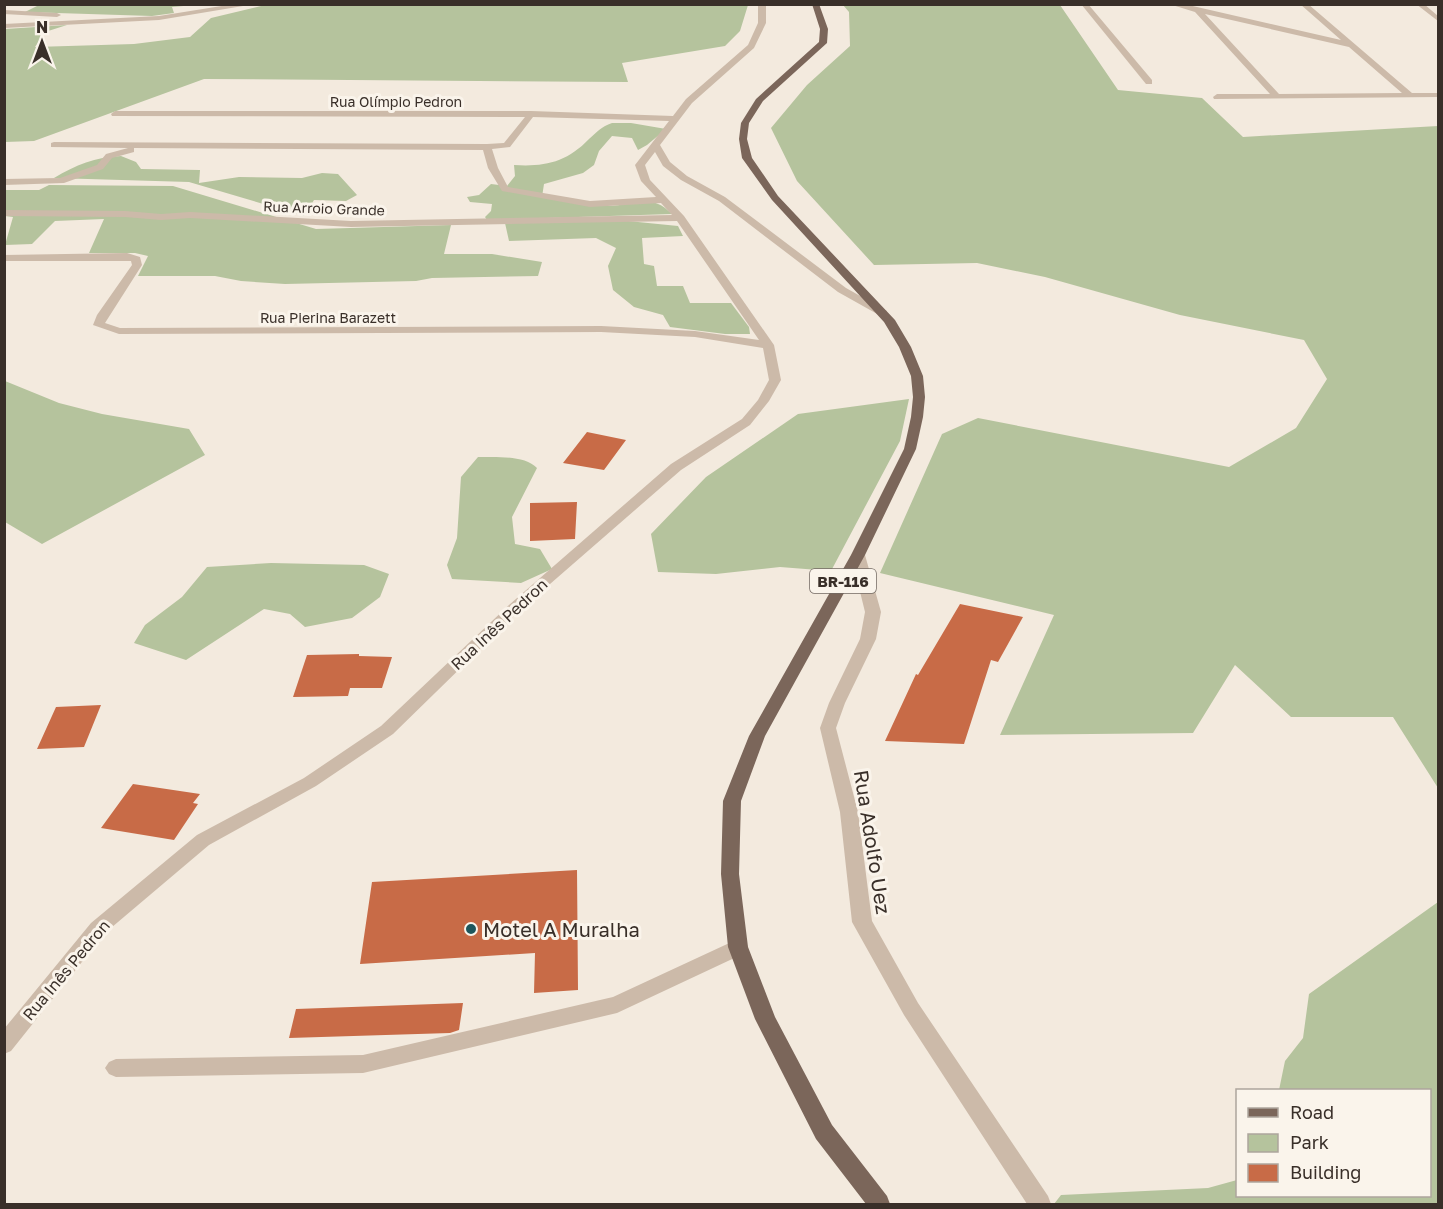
<svg xmlns="http://www.w3.org/2000/svg" width="1443" height="1209" font-family="'Golos Text',sans-serif">
<rect width="100%" height="100%" fill="#f3eade"/>
<path fill="#b5c39d" d="M 41,4 L 195,5 L 172,7 L 174,13 L 152,16 L 25,12 Z
M 265,5 L 748,5 L 740,31 L 725,46 L 622,63 L 628,82 L 204,79 L 34,141 L 5,142 L 5,29 L 67,25 L 45,32 L 35,47 L 134,44 L 190,37 L 211,18 Z
M 843,5 L 1060,5 L 1118,90 L 1202,98 L 1243,137 L 1438,126 L 1438,788 L 1393,717 L 1291,717 L 1235,665 L 1193,733 L 1000,735 L 1054,615 L 880,573 L 942,434 L 978,418 L 1229,467 L 1296,428 L 1327,379 L 1304,340 L 1180,315 L 1045,277 L 977,263 L 874,265 L 797,181 L 771,128 L 807,85 L 850,46 L 849,12 Z
M 612,123 L 631,123 L 666,129 L 647,145 L 638,150 L 632,138 L 612,136 L 599,151 L 594,165 L 583,173 L 544,184 L 542,197 C 563,200 586,206 607,206 C 635,206 649,191 672,214 L 487,220 L 485,217 L 491,211 L 492,204 L 470,202 L 467,197 L 479,195 L 491,184 L 507,186 L 515,176 L 514,165 C 545,167 567,162 589,139 C 598,131 601,127 612,123 Z
M 121,156 L 136,162 L 141,169 L 200,170 L 199,183 L 239,177 L 302,178 L 322,173 L 338,174 L 357,195 L 346,201 L 314,200 L 304,216 L 189,182 L 54,178 C 76,165 95,157 121,156 Z
M 49,185 L 173,186 L 316,229 L 451,225 L 444,254 L 492,254 L 542,262 L 538,276 L 432,278 L 416,281 L 285,284 L 241,281 L 215,276 L 138,276 L 148,256 L 135,253 L 89,253 L 104,219 L 55,221 L 32,244 L 5,245 L 13,217 L 5,216 L 5,190 L 39,190 Z
M 618,220 L 678,226 L 683,236 L 642,238 L 644,264 L 654,266 L 657,286 L 683,286 L 690,303 L 731,303 L 749,327 L 750,334 L 725,334 L 670,327 L 663,315 L 634,307 L 613,290 L 608,266 L 616,248 L 596,238 L 509,241 L 505,223 Z
M 5,381 L 59,403 L 102,414 L 189,429 L 205,455 L 42,544 L 5,522 Z
M 909,399 L 900,441 L 831,571 L 780,567 L 716,574 L 658,572 L 651,534 L 706,477 L 798,414 Z
M 478,457 C 495,457 525,455 537,468 L 512,517 L 515,544 L 540,549 L 552,569 L 521,583 L 452,579 L 447,565 L 457,538 L 461,477 Z
M 271,563 L 364,565 L 389,574 L 380,597 L 352,618 L 305,627 L 290,614 L 264,609 L 186,660 L 134,643 L 145,625 L 182,597 L 207,567 Z
M 1438,902 L 1438,1204 L 1054,1204 L 1061,1195 L 1208,1188 L 1237,1180 L 1238,1196 L 1430,1196 L 1430,1090 L 1279,1090 L 1285,1061 L 1303,1038 L 1309,994 Z"/>
<path fill="#c86b47" d="M 587,432 L 626,440 L 604,470 L 563,463 Z
M 577,502 L 575,539 L 530,541 L 530,503 Z
M 960,604 L 1023,617 L 998,662 L 991,660 L 964,744 L 885,741 L 916,674 L 918,675 Z
M 359,654 L 359,656 L 392,657 L 382,688 L 350,688 L 348,696 L 293,697 L 307,655 Z
M 101,705 L 84,747 L 37,749 L 56,707 Z
M 133,784 L 200,794 L 193,803 L 198,804 L 174,840 L 101,828 Z
M 577,870 L 578,990 L 534,993 L 535,953 L 360,964 L 372,882 Z
M 463,1003 L 459,1030 L 450,1033 L 289,1038 L 296,1009 Z"/>
<g fill="none" stroke-linecap="round" stroke-linejoin="round">
<path fill="#ccbaa9" fill-rule="evenodd" d="M 234,4 L 255,4 L 159,20 L 4,28 L 4,24 L 159,16 Z
M 758,4 L 766,4 L 766,23 L 754,48 L 692,103 L 660,145 L 670,162 L 687,176 L 725,197 L 846,288 L 887,311 L 887,315 L 879,315 L 838,292 L 719,201 L 681,180 L 663,166 L 655,152 L 645,165 L 650,180 L 684,216 L 774,345 L 781,380 L 769,401 L 750,425 L 681,470 L 519,611 L 393,734 L 316,786 L 209,845 L 105,933 L 11,1051 L 4,1054 L 4,1029 L 91,923 L 197,835 L 304,778 L 381,726 L 509,605 L 671,464 L 742,419 L 758,400 L 769,380 L 763,348 L 695,337 L 601,332 L 119,334 L 93,325 L 97,315 L 132,265 L 131,261 L 4,261 L 4,255 L 127,253 L 140,257 L 142,265 L 105,323 L 120,328 L 601,326 L 695,331 L 759,340 L 677,221 L 351,227 L 190,218 L 161,220 L 125,217 L 4,216 L 4,210 L 125,211 L 161,214 L 190,212 L 351,221 L 672,215 L 661,203 L 590,207 L 502,191 L 488,168 L 483,150 L 134,148 L 134,152 L 112,158 L 103,169 L 64,183 L 4,185 L 4,179 L 60,178 L 97,165 L 106,154 L 128,148 L 51,147 L 51,143 L 54,142 L 487,144 L 504,143 L 525,117 L 112,116 L 111,114 L 115,111 L 531,111 L 673,116 L 686,99 L 748,45 L 758,23 ZM 533,117 L 669,121 L 635,165 L 641,181 L 656,197 L 590,201 L 508,187 L 498,168 L 492,149 L 510,147 Z
M 1081,4 L 1088,4 L 1152,80 L 1152,84 L 1146,84 Z
M 1169,4 L 1184,4 L 1341,40 L 1300,4 L 1308,4 L 1412,93 L 1438,93 L 1438,97 L 1214,99 L 1213,97 L 1217,94 L 1270,94 L 1195,12 ZM 1205,14 L 1349,47 L 1402,93 L 1279,94 Z
M 1416,4 L 1424,4 L 1438,16 L 1438,21 Z
M 4,10 L 57,13 L 61,15 L 57,17 L 4,14 Z
M 858,551 L 865,555 L 881,612 L 876,639 L 845,703 L 836,728 L 858,812 L 872,921 L 918,1003 L 1048,1196 L 1051,1204 L 1027,1204 L 904,1015 L 852,922 L 840,812 L 820,728 L 829,703 L 860,639 L 865,612 L 851,555 Z
M 738,939 L 745,941 L 748,947 L 745,953 L 617,1013 L 363,1073 L 116,1077 L 109,1074 L 105,1068 L 109,1062 L 116,1059 L 363,1055 L 613,997 Z"/>
<path fill="#7b665a" fill-rule="evenodd" d="M 812,4 L 819,4 L 828,29 L 827,43 L 763,101 L 749,123 L 747,139 L 752,158 L 778,196 L 895,320 L 911,347 L 923,376 L 925,397 L 923,417 L 916,449 L 865,555 L 765,736 L 741,801 L 739,874 L 748,947 L 775,1017 L 832,1125 L 887,1196 L 890,1204 L 866,1204 L 816,1139 L 755,1019 L 728,947 L 721,874 L 723,801 L 749,736 L 851,555 L 904,449 L 911,417 L 913,397 L 911,376 L 899,347 L 884,322 L 772,200 L 742,158 L 739,139 L 741,123 L 756,99 L 819,42 L 820,29 Z"/>
</g>
<circle fill="#1e565c" stroke="#faf4eb" stroke-width="2" cx="471" cy="929" r="6"/>
<g text-anchor="middle" dominant-baseline="central" stroke-width="6" stroke-linejoin="round" paint-order="stroke">
<g font-size="14" fill="#392f29" stroke="#faf4eb">
<text x="396" y="101">Rua Olímpio Pedron</text>
<text transform="translate(324 208) rotate(2)">Rua Arroio Grande</text>
<text x="328" y="317">Rua Pierina Barazett</text>
</g>
<rect fill="#faf4eb" stroke="#736a63" stroke-width="1.5" x="810" y="569" width="66" height="24" rx="4.5"/>
<g font-size="15" font-weight="bold" fill="#392f29">
<text x="843" y="581">BR-116</text>
</g>
<g font-size="16" fill="#392f29" stroke="#faf4eb">
<text transform="translate(499 624) rotate(-43)">Rua Inês Pedron</text>
<text transform="translate(66 970) rotate(-50)">Rua Inês Pedron</text>
</g>
<g font-size="20" fill="#392f29" stroke="#faf4eb">
<text transform="translate(873 842) rotate(81)">Rua Adolfo Uez</text>
</g>
<g font-size="20" fill="#392f29" stroke="#faf4eb" text-anchor="start">
<text x="483" y="929">Motel A Muralha</text>
</g>
</g>
<rect width="1443" height="1209" fill="none" stroke="#392f29" stroke-width="12"/>
<rect x="1236" y="1089" width="195" height="108" fill="#faf4eb" stroke="#ada59d" stroke-width="1.5"/>
<rect x="1248" y="1108" width="30" height="9" fill="#7b665a" stroke="#ada59d" stroke-width="1.5"/>
<text x="1290" y="1119" font-size="18" fill="#392f29">Road</text>
<rect x="1248" y="1134" width="30" height="18" fill="#b5c39d" stroke="#ada59d" stroke-width="1.5"/>
<text x="1290" y="1149" font-size="18" fill="#392f29">Park</text>
<rect x="1248" y="1164" width="30" height="18" fill="#c86b47" stroke="#ada59d" stroke-width="1.5"/>
<text x="1290" y="1179" font-size="18" fill="#392f29">Building</text>
<g transform="translate(42 42)" stroke="#faf4eb" stroke-width="4.5" paint-order="stroke">
<path d="M0-4.5L10 22L0 15L-10 22Z" fill="#392f29"/>
<text y="-9" font-size="16" font-weight="bold" text-anchor="middle" fill="#392f29">N</text>
</g>
</svg>
